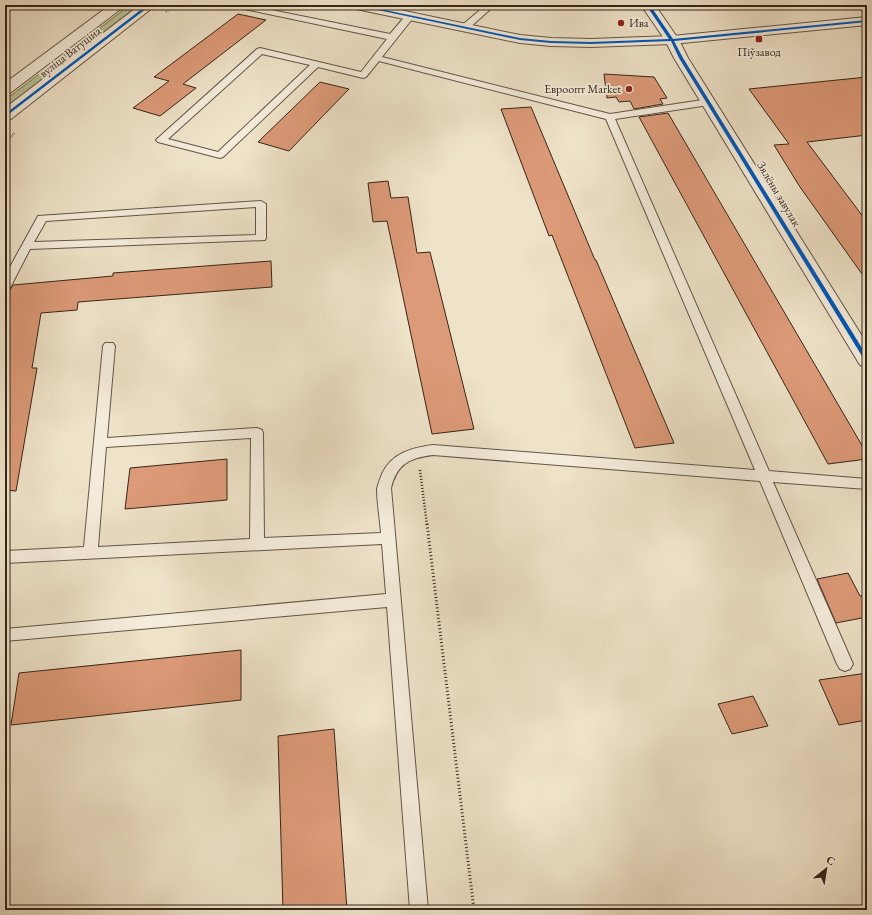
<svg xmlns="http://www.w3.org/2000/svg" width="872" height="915" font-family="'EB Garamond',serif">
<rect width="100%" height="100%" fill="#eee2c8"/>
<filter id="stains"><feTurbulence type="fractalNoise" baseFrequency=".005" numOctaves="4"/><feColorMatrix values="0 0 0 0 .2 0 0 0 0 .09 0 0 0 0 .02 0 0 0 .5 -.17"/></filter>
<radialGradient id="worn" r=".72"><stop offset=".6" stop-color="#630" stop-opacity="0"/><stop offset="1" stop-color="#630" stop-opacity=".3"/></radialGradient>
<path fill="#b8c396" stroke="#767458" d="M 130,5 L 139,5 L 5,108 L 5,100 Z"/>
<path fill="#dd9a78" stroke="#352519" d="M 238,14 L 266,20 L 183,84 L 196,88 L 160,116 L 133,108 L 169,81 L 154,77 Z
M 604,74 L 654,77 L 667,98 L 660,99 L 663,104 L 634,109 L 630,101 L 619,102 L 616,97 L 607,98 Z
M 867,77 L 867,135 L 807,142 L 867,222 L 867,281 L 800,187 L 774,145 L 789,144 L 749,89 Z
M 320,82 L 349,89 L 289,151 L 258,142 Z
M 531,107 L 595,260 L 596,260 L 674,443 L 635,448 L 552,235 L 549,236 L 501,109 Z
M 668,113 L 867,454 L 867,459 L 828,464 L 639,117 Z
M 388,181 L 391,198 L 408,197 L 417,253 L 430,252 L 474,429 L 432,434 L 387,221 L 373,222 L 368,183 Z
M 271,261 L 272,287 L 78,302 L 77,310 L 41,313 L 32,368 L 37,368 L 16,491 L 5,490 L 5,291 L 10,290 L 13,285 L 113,276 L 113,273 Z
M 227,459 L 227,500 L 125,509 L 130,468 Z
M 848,573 L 860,596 L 867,595 L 867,617 L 836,623 L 817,579 Z
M 241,650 L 241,700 L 11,725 L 19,673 Z
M 867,673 L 867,720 L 839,725 L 819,680 Z
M 753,696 L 768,726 L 732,734 L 718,704 Z
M 334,729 L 347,910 L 283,910 L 278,736 Z"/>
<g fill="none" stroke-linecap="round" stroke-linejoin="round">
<g stroke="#635445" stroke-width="2">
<path id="service" d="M 231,5 L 247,5 L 390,34 L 407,14 L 413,14 L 413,18 L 382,57 L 610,114 L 709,99 L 712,100 L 714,102 L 709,105 L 615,119 L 769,471 L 867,479 L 867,489 L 773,482 L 853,664 L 850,669 L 845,671 L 840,669 L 837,664 L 760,481 L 433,455 C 409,458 397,464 391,488 L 428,910 L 410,910 L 387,607 L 5,641 L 5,629 L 386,594 L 382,544 L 5,563 L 5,551 L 84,547 L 103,346 L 105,343 L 113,343 L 115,346 L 107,438 L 257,428 L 262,430 L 263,433 L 264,538 L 381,533 C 380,519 377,503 377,489 C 378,484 380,479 382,474 C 392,453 411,448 433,445 L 755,470 L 606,119 L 379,61 L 366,77 L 363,78 L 318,67 L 223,157 L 220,158 L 158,142 L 156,140 L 158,138 L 257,49 L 260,48 L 361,72 L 387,39 L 235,7 ZM 262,54 L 310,65 L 218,152 L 168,139 ZM 251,438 L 250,539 L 98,547 L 106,447 Z
M 486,5 L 495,5 L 467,30 L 461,30 L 460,28 L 461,26 Z
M 261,201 L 266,204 L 266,238 L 265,240 L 30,249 L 11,286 L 9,289 L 5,290 L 5,276 L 38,216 ZM 256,207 L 256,235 L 34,242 L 46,221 Z"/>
</g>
<g stroke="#635445" stroke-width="2">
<path id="minor" d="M 641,5 L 655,5 L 679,40 L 688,58 L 867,344 L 867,367 L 860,365 L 674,58 L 665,40 Z"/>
</g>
<g stroke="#635445" stroke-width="2">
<path id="tertiary" d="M 110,5 L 126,5 L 10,93 L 5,95 L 5,83 Z
M 140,5 L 156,5 L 11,119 L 5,121 L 5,108 Z
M 349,5 L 376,5 L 520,35 L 551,38 L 591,39 L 672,36 L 867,17 L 867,25 L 672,44 L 591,47 L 551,46 L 520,43 L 356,9 L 351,8 Z"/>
</g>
<path stroke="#352519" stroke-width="2" stroke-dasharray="0.5 1.5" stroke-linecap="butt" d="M 166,12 L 175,5
M 5,144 L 15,132"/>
<path stroke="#352519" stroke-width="2.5" stroke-dasharray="1 2" stroke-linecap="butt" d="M 420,470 L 427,525"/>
<path stroke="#352519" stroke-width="3" stroke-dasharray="1 2.5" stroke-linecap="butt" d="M 427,524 L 474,910"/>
<use href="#service" fill="#f4ecdb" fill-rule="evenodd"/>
<use href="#minor" fill="#f4ecdb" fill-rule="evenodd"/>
<use href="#tertiary" fill="#f4ecdb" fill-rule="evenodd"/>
<g stroke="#f4ecdb" stroke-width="2">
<path id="cycleway" d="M 147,5 L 151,5 L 5,117 L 5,114 Z
M 354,5 L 361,5 L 520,38 L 551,41 L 591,42 L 669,39 L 646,5 L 650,5 L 673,39 L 867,20 L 867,22 L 674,41 L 683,58 L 867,356 L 867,362 L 865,361 L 679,58 L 671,41 L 591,44 L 551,43 L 520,40 Z"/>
</g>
<use href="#cycleway" fill="#0057b8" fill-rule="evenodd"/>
</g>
<g fill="#8f2418" stroke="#f4ecdb" stroke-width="1.5">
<circle cx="621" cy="23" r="4"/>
<rect x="755" y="35" width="8" height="8" rx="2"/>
<circle cx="629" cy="89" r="4"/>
</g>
<g text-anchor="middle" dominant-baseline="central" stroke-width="3.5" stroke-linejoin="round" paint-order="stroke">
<g font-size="12" fill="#352519" stroke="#f4ecdb" text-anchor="start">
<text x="629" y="23">Ива</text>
<text x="759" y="52" text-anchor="middle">Піўзавод</text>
<text x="621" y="89" text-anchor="end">Евроопт Market</text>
</g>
<g font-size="12" fill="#352519" stroke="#f4ecdb">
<text transform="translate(70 52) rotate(-38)">вуліца Ватуціна</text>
<text transform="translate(779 194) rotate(59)">Зялёны завулак</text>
</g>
</g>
<rect width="872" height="915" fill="none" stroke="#eee2c8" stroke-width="20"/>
<rect x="6" y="6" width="860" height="903" fill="none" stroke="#352519" stroke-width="2"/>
<rect x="10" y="10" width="852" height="895" fill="none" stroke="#352519"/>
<g transform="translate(826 869) rotate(30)" stroke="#f4ecdb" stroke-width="3" paint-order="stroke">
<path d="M0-3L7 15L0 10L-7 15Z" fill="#352519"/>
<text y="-6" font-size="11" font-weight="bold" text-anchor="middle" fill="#352519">С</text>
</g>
<rect width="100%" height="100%" filter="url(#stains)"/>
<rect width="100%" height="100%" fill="url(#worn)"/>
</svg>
